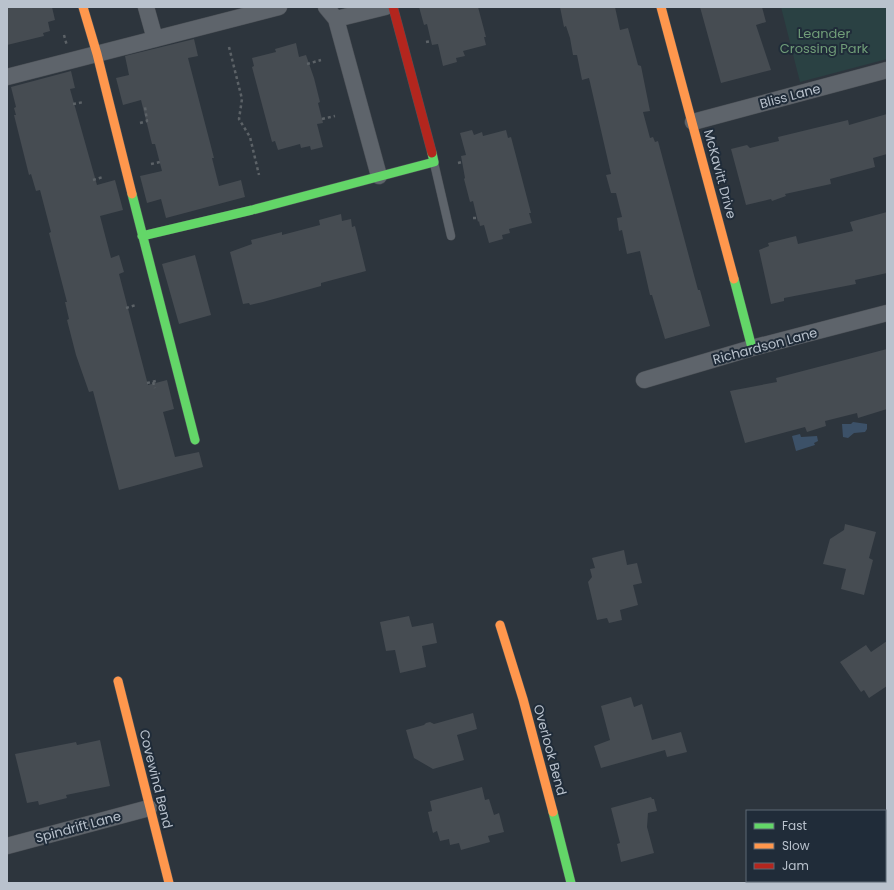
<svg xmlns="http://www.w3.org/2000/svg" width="894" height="890" font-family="Poppins,sans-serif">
<rect width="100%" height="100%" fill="#2d353d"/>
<path fill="#2a4143" d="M 781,7 L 887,7 L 887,59 L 800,82 Z"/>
<path fill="#3c5168" d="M 853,422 L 867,424 L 867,429 L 865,432 L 854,433 L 848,438 L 843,437 L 842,424 L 851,424 Z
M 800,434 L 801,437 L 817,436 L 818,441 L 814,443 L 815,445 L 796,451 L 792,436 Z"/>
<path fill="#464c52" d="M 7,7 L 52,7 L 55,20 L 48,22 L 50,31 L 43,33 L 44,36 L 7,45 Z
M 419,7 L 478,7 L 486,37 L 484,37 L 486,45 L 463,51 L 465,56 L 456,58 L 457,62 L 443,66 L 438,44 L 432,45 L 427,24 L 424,25 Z
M 560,7 L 615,7 L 620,30 L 628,28 L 638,65 L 641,66 L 650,111 L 643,112 L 650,138 L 653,137 L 655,142 L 658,141 L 698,290 L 700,290 L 710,326 L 665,339 L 652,295 L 650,295 L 640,251 L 627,254 L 622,230 L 619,231 L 617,218 L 622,217 L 616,193 L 611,193 L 606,175 L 611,174 L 589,78 L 582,80 L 577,55 L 573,55 L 570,38 L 566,26 L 564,27 Z
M 700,7 L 762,7 L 766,22 L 756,25 L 771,70 L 721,83 Z
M 194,39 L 198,56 L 188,58 L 214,158 L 212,158 L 219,186 L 241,180 L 245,197 L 166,218 L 161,199 L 147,203 L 140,176 L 162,171 L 155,144 L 152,144 L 141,100 L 123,105 L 116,78 L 129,75 L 125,56 Z
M 296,43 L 299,57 L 306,55 L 314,78 L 320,102 L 318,103 L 323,123 L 317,124 L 323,147 L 311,150 L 310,146 L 301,148 L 300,144 L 278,150 L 275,141 L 272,142 L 252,67 L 254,66 L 252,58 L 276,52 L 275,49 Z
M 71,71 L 75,88 L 70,89 L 97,185 L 115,180 L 123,210 L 100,216 L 111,258 L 119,255 L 124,272 L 119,274 L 148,385 L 167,380 L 174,409 L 163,412 L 175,457 L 199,452 L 203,467 L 119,490 L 93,391 L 89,392 L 76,355 L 67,320 L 69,319 L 65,302 L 67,302 L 49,233 L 51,232 L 40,190 L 36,191 L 31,174 L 29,175 L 14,115 L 16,115 L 14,108 L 16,107 L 11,87 Z
M 887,114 L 887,154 L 873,158 L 875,167 L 830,179 L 831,184 L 785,194 L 786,196 L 772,201 L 771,199 L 746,205 L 731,149 L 747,145 L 750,148 L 779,141 L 778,137 L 848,120 L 849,125 Z
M 472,130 L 474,135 L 482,132 L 483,136 L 506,130 L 508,138 L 511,137 L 531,213 L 529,213 L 532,223 L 509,229 L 510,233 L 502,235 L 503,239 L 489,243 L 484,225 L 480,226 L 479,221 L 478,222 L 473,201 L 470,202 L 464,179 L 465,178 L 461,156 L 466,155 L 460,133 Z
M 887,212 L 887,273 L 855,280 L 856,284 L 784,298 L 784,301 L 771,304 L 759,250 L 769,246 L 768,243 L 796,236 L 798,244 L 853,231 L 850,222 Z
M 341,214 L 342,221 L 351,219 L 352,227 L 355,226 L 366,271 L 321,283 L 321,286 L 263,302 L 250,305 L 249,303 L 243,304 L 230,252 L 252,244 L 251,240 L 282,232 L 282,235 L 320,225 L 319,220 Z
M 195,255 L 211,315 L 179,324 L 162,264 Z
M 887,349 L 887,409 L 858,418 L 857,413 L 825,421 L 826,426 L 807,432 L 805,427 L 745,443 L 730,391 L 777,382 L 776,378 Z
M 845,524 L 876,532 L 869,558 L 873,560 L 864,595 L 841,589 L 846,569 L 823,564 L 830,539 L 844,530 Z
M 624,550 L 627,565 L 637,563 L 642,583 L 633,585 L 638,605 L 620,610 L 622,620 L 609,623 L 607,618 L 597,620 L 588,582 L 592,577 L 590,569 L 595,568 L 592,558 Z
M 409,616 L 412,627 L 433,623 L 437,643 L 422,646 L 426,667 L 400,673 L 395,650 L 386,651 L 380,622 Z
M 887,641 L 887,686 L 869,698 L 864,690 L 861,692 L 840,662 L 866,645 L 871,652 Z
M 631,697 L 634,707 L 642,704 L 652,740 L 681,732 L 687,752 L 667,757 L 665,750 L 601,768 L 594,746 L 610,740 L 601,706 Z
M 473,713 L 477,729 L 457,735 L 464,760 L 433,769 L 414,758 L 406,730 L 424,725 L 426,723 L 430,722 L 434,724 Z
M 100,740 L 110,786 L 66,795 L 67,798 L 39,805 L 38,801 L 27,803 L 15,754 L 76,742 L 77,745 Z
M 482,787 L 485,800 L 489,799 L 494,815 L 499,813 L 504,832 L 488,836 L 490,842 L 461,850 L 459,843 L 450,845 L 449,839 L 440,841 L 437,831 L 433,833 L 428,812 L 432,811 L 430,801 Z
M 651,797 L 652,799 L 654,799 L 657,811 L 648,813 L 647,827 L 654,853 L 621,862 L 617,844 L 620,843 L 611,808 Z"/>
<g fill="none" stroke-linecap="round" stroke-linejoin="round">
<g stroke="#4c5157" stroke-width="9">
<path id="lane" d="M 434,163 L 451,236"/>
</g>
<g stroke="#4c5157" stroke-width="17">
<path id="street" d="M 146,7 L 155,39
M 326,7 L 336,19
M 7,77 L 279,7
M 693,122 L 887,70
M 379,176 L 336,19 L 385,7
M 644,380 L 752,348 L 887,313
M 7,846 L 149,808"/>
</g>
<g stroke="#4c5157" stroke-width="10">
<path id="fast" d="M 132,194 L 195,440
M 142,236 L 252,210 L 434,162 L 432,153
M 734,279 L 752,348
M 553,812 L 571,883"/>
</g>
<g stroke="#4c5157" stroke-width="10">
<path id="slow" d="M 83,7 L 97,54 L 132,194
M 661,7 L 734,279
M 500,625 L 523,699 L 553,812
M 118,681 L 169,883"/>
</g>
<g stroke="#4c5157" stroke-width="10">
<path id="jam" d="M 393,7 L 432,153"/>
</g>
<path stroke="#5c6267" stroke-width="2.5" stroke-dasharray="3 3" stroke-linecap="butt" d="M 64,35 L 67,46
M 426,42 L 431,41
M 229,47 L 242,99 L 239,119 L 250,137 L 259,175
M 307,64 L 321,60
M 73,104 L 84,102
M 322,119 L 335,116
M 140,123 L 147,121 L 145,107
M 458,163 L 462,162
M 151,164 L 160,162
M 93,180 L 103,177
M 473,218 L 477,218
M 126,308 L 136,305
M 153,382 L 155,388
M 147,383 L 156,381"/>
<use href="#lane" stroke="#5e646b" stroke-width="8"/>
<use href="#street" stroke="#5e646b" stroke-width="16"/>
<use href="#fast" stroke="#63d668" stroke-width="9"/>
<use href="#slow" stroke="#ff974d" stroke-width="9"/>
<use href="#jam" stroke="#b3261e" stroke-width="9"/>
</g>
<g text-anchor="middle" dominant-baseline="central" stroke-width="4" stroke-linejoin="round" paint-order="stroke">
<g font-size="13" fill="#709d78" stroke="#202c39">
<text x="824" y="33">Leander<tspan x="824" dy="15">Crossing Park</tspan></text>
</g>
<g font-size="13" fill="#b9c2cd" stroke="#202c39">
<text transform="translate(790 96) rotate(-15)">Bliss Lane</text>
<text transform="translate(720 174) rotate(75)">McKavitt Drive</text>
<text transform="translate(765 346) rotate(-15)">Richardson Lane</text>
<text transform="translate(550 750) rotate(75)">Overlook Bend</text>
<text transform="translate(156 779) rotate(76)">Covewind Bend</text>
<text transform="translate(78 827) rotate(-15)">Spindrift Lane</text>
</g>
</g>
<rect width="894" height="890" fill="none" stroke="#b9c2cd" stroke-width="16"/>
<rect x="746" y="810" width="140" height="72" fill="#202c39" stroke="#5d6874"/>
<rect x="754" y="823" width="20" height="6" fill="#63d668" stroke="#5d6874"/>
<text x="782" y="830" font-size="12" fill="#b9c2cd">Fast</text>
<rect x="754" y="843" width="20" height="6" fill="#ff974d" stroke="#5d6874"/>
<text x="782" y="850" font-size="12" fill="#b9c2cd">Slow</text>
<rect x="754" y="863" width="20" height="6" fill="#b3261e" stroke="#5d6874"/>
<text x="782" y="870" font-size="12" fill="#b9c2cd">Jam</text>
</svg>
